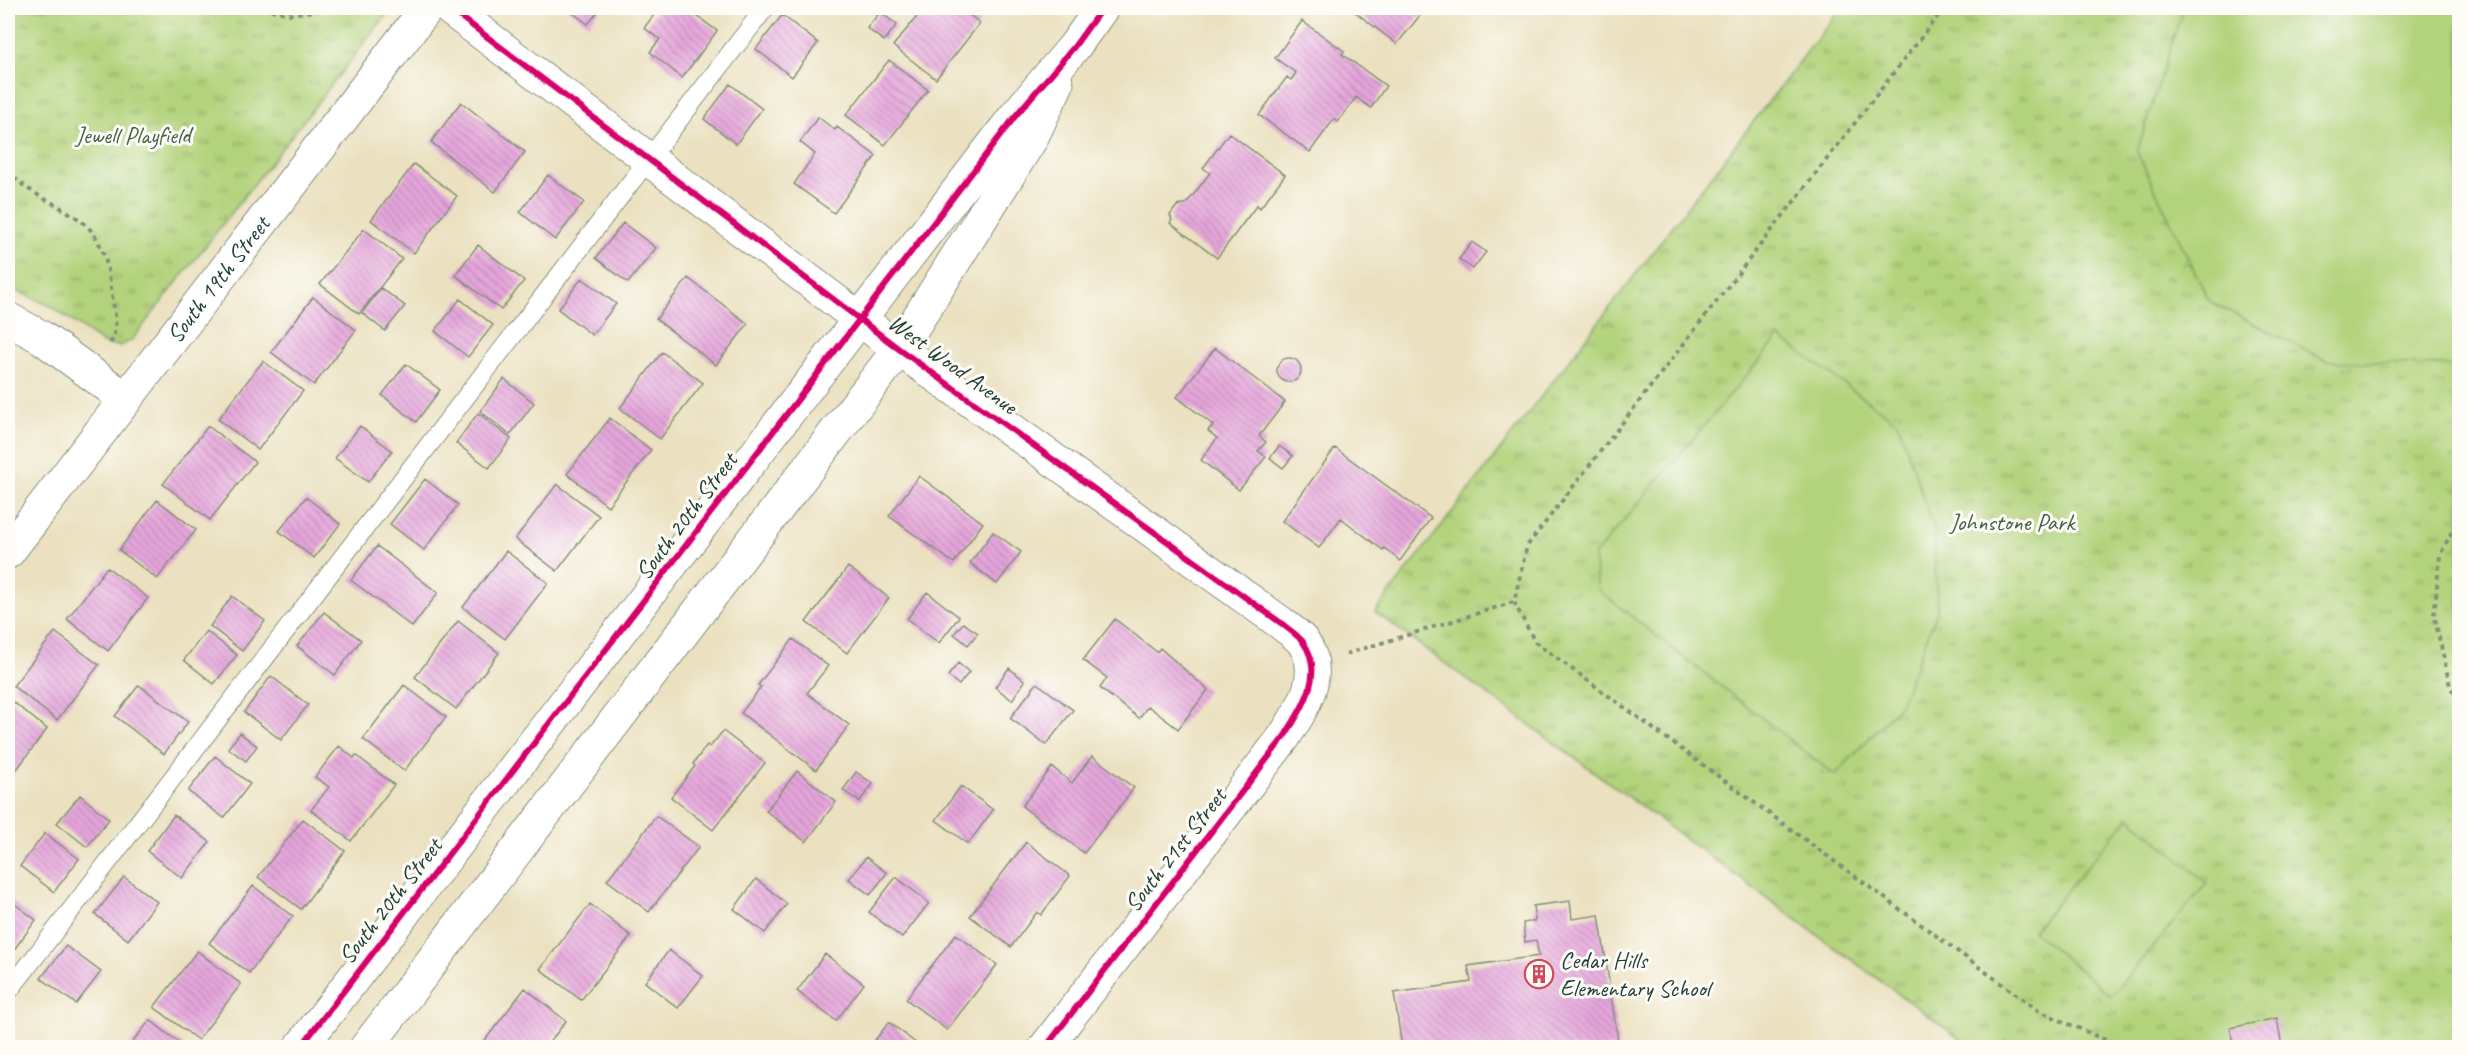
<svg xmlns="http://www.w3.org/2000/svg" width="2467" height="1055" font-family="Caveat,sans-serif">
<defs>
<pattern id="park-tufts" width="24" height="20" patternUnits="userSpaceOnUse" patternTransform="scale(1.5)"><rect width="24" height="20" fill="#b2d37b"/><path d="M3 7l-1-3M5 7V3M7 7l1-3M15 17l-1-3M17 17v-4M19 17l1-3" fill="none" stroke="#90ac66"/></pattern>
<pattern id="building-back-hatch" width="6" height="6" patternUnits="userSpaceOnUse" patternTransform="scale(1.5)"><rect width="6" height="6" fill="#e6a6dc"/><path d="M-1 5l2 2M0 0l6 6M5-1l2 2" fill="none" stroke="#ba88b3"/></pattern>
</defs>
<rect width="100%" height="100%" fill="#fdfcf7"/>
<filter id="ink" filterUnits="userSpaceOnUse"><feTurbulence type="fractalNoise" baseFrequency=".0167" numOctaves="2"/><feDisplacementMap in="SourceGraphic" scale="12" xChannelSelector="R" yChannelSelector="G"/><feConvolveMatrix kernelMatrix="1 2 1 2 8 2 1 2 1" color-interpolation-filters="sRGB"/></filter>
<filter id="wash" filterUnits="userSpaceOnUse"><feTurbulence type="fractalNoise" baseFrequency=".008" numOctaves="4" result="noise"/><feDisplacementMap in="SourceGraphic" scale="24" xChannelSelector="R" yChannelSelector="G"/><feGaussianBlur stdDeviation="1.35" result="paint"/><feColorMatrix in="noise" values="0 0 0 0 0 0 0 0 0 0 0 0 0 0 0 0 0 1.4 0 .05"/><feComposite in="paint" operator="in"/></filter>
<g filter="url(#wash)">
<rect width="100%" height="100%" fill="#ebe1c0"/>
<path fill="url(#park-tufts)" stroke="#688858" stroke-width="1.5" d="M 8,8 L 390,8 L 390,10 L 132,340 L 120,346 L 105,344 L 49,305 L 8,287 Z
M 1841,8 L 2459,8 L 2459,1047 L 1971,1047 L 1375,612 Z"/>
<path fill="#b2d37b" stroke="#688858" stroke-width="1.5" d="M 2183,8 L 2459,8 L 2459,366 L 2327,361 L 2209,301 L 2137,152 Z
M 1779,337 L 1898,423 L 1934,529 L 1937,612 L 1900,705 L 1835,775 L 1598,590 L 1594,556 Z
M 2129,817 L 2207,883 L 2111,996 L 2033,931 Z"/>
<g id="blocks">
<path fill="url(#building-back-hatch)" d="M 566,8 L 601,8 L 588,24 Z
M 659,8 L 686,8 L 717,31 L 682,78 L 650,52 L 660,39 L 644,28 Z
M 924,8 L 960,8 L 980,23 L 936,79 L 893,46 Z
M 1350,8 L 1426,8 L 1397,44 Z
M 1477,8 L 1497,8 L 1497,14 L 1476,11 Z
M 880,12 L 897,25 L 884,41 L 867,28 Z
M 782,15 L 818,43 L 792,77 L 756,49 Z
M 1302,21 L 1344,51 L 1342,54 L 1386,86 L 1371,108 L 1356,97 L 1338,122 L 1334,119 L 1310,152 L 1259,115 L 1287,77 L 1291,80 L 1296,73 L 1275,58 Z
M 889,60 L 928,90 L 885,145 L 846,115 Z
M 730,84 L 762,109 L 736,144 L 704,119 Z
M 461,102 L 525,152 L 495,192 L 431,142 Z
M 818,117 L 835,130 L 837,127 L 876,156 L 834,213 L 794,184 L 815,154 L 800,142 Z
M 1229,133 L 1285,175 L 1260,208 L 1257,205 L 1217,258 L 1170,223 L 1172,220 L 1170,215 L 1177,206 L 1187,203 L 1210,173 L 1203,168 Z
M 414,164 L 457,196 L 414,253 L 371,220 Z
M 548,175 L 584,202 L 555,240 L 520,212 Z
M 623,223 L 656,248 L 628,283 L 596,258 Z
M 364,229 L 402,259 L 359,314 L 320,284 Z
M 1472,242 L 1486,252 L 1473,269 L 1459,259 Z
M 478,245 L 524,281 L 501,310 L 455,275 Z
M 582,278 L 616,304 L 592,335 L 558,309 Z
M 688,278 L 748,324 L 716,365 L 656,319 Z
M 381,288 L 405,306 L 385,331 L 362,313 Z
M 313,297 L 356,330 L 314,385 L 271,352 Z
M 460,299 L 493,325 L 468,357 L 435,331 Z
M 1215,348 L 1285,402 L 1259,436 L 1266,442 L 1258,451 L 1266,457 L 1239,490 L 1201,460 L 1217,438 L 1208,431 L 1213,425 L 1177,397 Z
M 662,352 L 703,383 L 660,439 L 620,408 Z
M1277 370a12 12 0 1 1 24 0a12 12 0 1 1-24 0Z
M 263,361 L 303,391 L 258,450 L 218,419 Z
M 406,364 L 440,390 L 416,422 L 382,395 Z
M 504,379 L 534,403 L 510,435 L 480,411 Z
M 478,413 L 511,439 L 489,468 L 456,443 Z
M 610,418 L 651,450 L 608,506 L 567,474 Z
M 208,426 L 255,462 L 210,520 L 163,484 Z
M 360,426 L 392,451 L 368,482 L 335,458 Z
M 1279,446 L 1293,456 L 1283,468 L 1270,458 Z
M 1335,448 L 1431,518 L 1400,561 L 1384,548 L 1383,550 L 1341,518 L 1319,548 L 1282,521 Z
M 919,476 L 983,523 L 954,563 L 889,516 Z
M 425,479 L 458,505 L 424,550 L 390,524 Z
M 557,484 L 599,516 L 557,571 L 515,539 Z
M 306,497 L 340,524 L 314,558 L 279,531 Z
M 157,500 L 196,530 L 157,579 L 119,550 Z
M 993,532 L 1021,552 L 997,584 L 970,563 Z
M 377,546 L 438,593 L 412,627 L 351,580 Z
M 506,551 L 548,583 L 505,639 L 463,607 Z
M 107,567 L 148,598 L 108,651 L 67,619 Z
M 848,567 L 889,598 L 847,653 L 806,622 Z
M 927,592 L 959,617 L 939,643 L 907,619 Z
M 232,596 L 265,621 L 242,651 L 210,626 Z
M 324,612 L 361,640 L 335,675 L 297,646 Z
M 1115,619 L 1157,652 L 1160,648 L 1208,690 L 1178,729 L 1148,706 L 1139,718 L 1100,688 L 1107,678 L 1083,660 Z
M 458,621 L 499,653 L 456,709 L 415,677 Z
M 963,623 L 978,633 L 968,645 L 954,634 Z
M 206,631 L 237,655 L 214,684 L 184,660 Z
M 55,632 L 99,665 L 57,720 L 13,686 Z
M 793,639 L 828,666 L 807,693 L 849,725 L 816,770 L 741,713 L 761,687 L 758,685 Z
M 958,663 L 969,672 L 959,685 L 948,676 Z
M 1009,668 L 1025,681 L 1012,700 L 995,687 Z
M 271,676 L 308,705 L 281,740 L 244,712 Z
M 1037,683 L 1073,710 L 1046,745 L 1010,718 Z
M 139,685 L 188,722 L 164,754 L 115,716 Z
M 404,685 L 446,717 L 404,771 L 363,739 Z
M 8,698 L 47,729 L 8,781 Z
M 723,731 L 765,763 L 713,830 L 671,797 L 695,766 L 693,764 L 707,745 L 710,747 Z
M 240,733 L 257,746 L 246,761 L 228,748 Z
M 339,746 L 354,758 L 356,755 L 394,785 L 351,841 L 311,810 L 329,787 L 315,777 Z
M 215,756 L 250,784 L 224,818 L 188,791 Z
M 1092,756 L 1134,788 L 1084,853 L 1022,806 L 1052,767 L 1072,783 Z
M 797,771 L 836,802 L 806,842 L 766,811 Z
M 856,772 L 873,784 L 859,802 L 843,790 Z
M 961,786 L 993,810 L 968,844 L 936,820 Z
M 80,795 L 109,819 L 87,847 L 57,823 Z
M 174,815 L 210,842 L 182,878 L 147,851 Z
M 656,816 L 699,847 L 649,912 L 607,880 Z
M 303,819 L 345,851 L 301,909 L 258,877 Z
M 45,833 L 79,859 L 54,892 L 20,866 Z
M 1026,842 L 1070,876 L 1041,915 L 1037,912 L 1011,947 L 970,916 Z
M 866,857 L 887,873 L 870,895 L 849,879 Z
M 124,877 L 157,902 L 128,940 L 95,914 Z
M 896,877 L 929,903 L 902,938 L 869,912 Z
M 756,879 L 787,904 L 765,933 L 734,909 Z
M 253,886 L 293,916 L 249,973 L 209,943 Z
M 8,899 L 36,920 L 10,955 L 8,953 Z
M 1570,901 L 1572,919 L 1599,915 L 1619,1048 L 1402,1048 L 1394,993 L 1471,982 L 1468,966 L 1539,956 L 1536,940 L 1525,942 L 1523,923 L 1535,921 L 1533,906 Z
M 590,904 L 631,936 L 581,1000 L 540,969 Z
M 956,934 L 997,965 L 947,1030 L 906,999 Z
M 66,946 L 101,972 L 76,1004 L 41,978 Z
M 669,950 L 703,976 L 678,1008 L 645,982 Z
M 197,951 L 241,984 L 198,1040 L 154,1007 Z
M 825,954 L 864,984 L 836,1021 L 797,991 Z
M 525,988 L 566,1021 L 545,1048 L 479,1048 Z
M 2277,1018 L 2282,1048 L 2234,1048 L 2230,1028 Z
M 150,1020 L 186,1048 L 128,1048 Z
M 889,1022 L 922,1048 L 869,1048 Z"/>
</g>
</g>
<g filter="url(#ink)">
<use href="#blocks" fill-opacity="0" stroke="#858f7a" stroke-width="1.5"/>
<g fill="none" stroke-linecap="round" stroke-linejoin="round">
<g stroke="#858f7a" stroke-width="20">
<path id="lane" d="M 8,992 L 765,8"/>
</g>
<g stroke="#858f7a" stroke-width="35">
<g id="street">
<path d="M 449,8 L 899,349 L 1281,623 C 1288,629 1298,635 1303,642 C 1326,674 1302,709 1284,737 L 1045,1048"/>
<path d="M 8,319 L 41,337 L 126,399"/>
<path id="s1" d="M 8,552 L 427,8"/>
</g>
</g>
<g stroke="#858f7a" stroke-width="35">
<path id="secondary" d="M 300,1048 L 1017,114 L 1074,47 L 1102,8
M 366,1048 L 899,349 L 1031,139 L 1057,84"/>
</g>
<path stroke="#858f7a" stroke-width="4" stroke-dasharray="4.5 4.5" stroke-linecap="butt" d="M 262,8 L 290,14 L 340,8
M 1944,8 L 1527,546 L 1514,602 L 1535,642 L 2039,1011 L 2124,1048
M 8,171 C 30,198 76,209 93,233 C 106,252 109,273 112,295 C 115,315 119,326 110,344
M 2460,516 L 2440,555 L 2434,615 L 2450,686 L 2460,703
M 1346,654 L 1514,602"/>
<use href="#lane" stroke="#fff" stroke-width="18"/>
<use href="#street" stroke="#fff" stroke-width="33"/>
<use href="#secondary" stroke="#fff" stroke-width="33"/>
<g stroke="#fdfcf7" stroke-width="10">
<path id="cycleway" d="M 449,8 L 899,349 L 1281,623 C 1288,629 1298,635 1303,642 C 1326,674 1302,709 1284,737 L 1045,1048
M 300,1048 L 1017,114 L 1074,47 L 1102,8"/>
</g>
<use href="#cycleway" stroke="#d6006c" stroke-width="6"/>
</g>
</g>
<defs>
<g id="building-ring" transform="scale(1.5)"><circle r="9.5" fill="#fdfcf7" stroke="#d1495b" stroke-width="1.5"/><path d="M-4-6H4V6H1V3H-1V6H-4ZM-2.5-4.3h1.7v1.8h-1.7ZM.8-4.3h1.7v1.8H.8ZM-2.5-1h1.7V.8h-1.7ZM.8-1h1.7V.8H.8Z" fill="#d1495b"/></g>
</defs>
<g fill-rule="evenodd">
<use href="#building-ring" x="1539" y="974"/>
</g>
<g text-anchor="middle" dominant-baseline="central" stroke-width="6" stroke-linejoin="round" paint-order="stroke">
<g font-size="24" fill="#446246" stroke="#fdfcf7">
<text x="133" y="135">Jewell Playfield</text>
<text x="2012" y="522">Johnstone Park</text>
</g>
<g font-size="24" fill="#1f3d34" stroke="#fdfcf7">
<text stroke="none"><textPath href="#s1" startOffset="344">South 19th Street</textPath></text>
<text transform="translate(953 364) rotate(36)">West Wood Avenue</text>
<text transform="translate(686 516) rotate(-53)">South 20th Street</text>
<text transform="translate(1175 850) rotate(-52)">South 21st Street</text>
<text transform="translate(390 901) rotate(-52)">South 20th Street</text>
</g>
<g font-size="24" fill="#1f3d34" stroke="#fdfcf7" text-anchor="start">
<text x="1560" y="960">Cedar Hills<tspan x="1560" dy="28">Elementary School</tspan></text>
</g>
</g>
<rect width="2467" height="1055" fill="none" stroke="#fdfcf7" stroke-width="30"/>
</svg>
